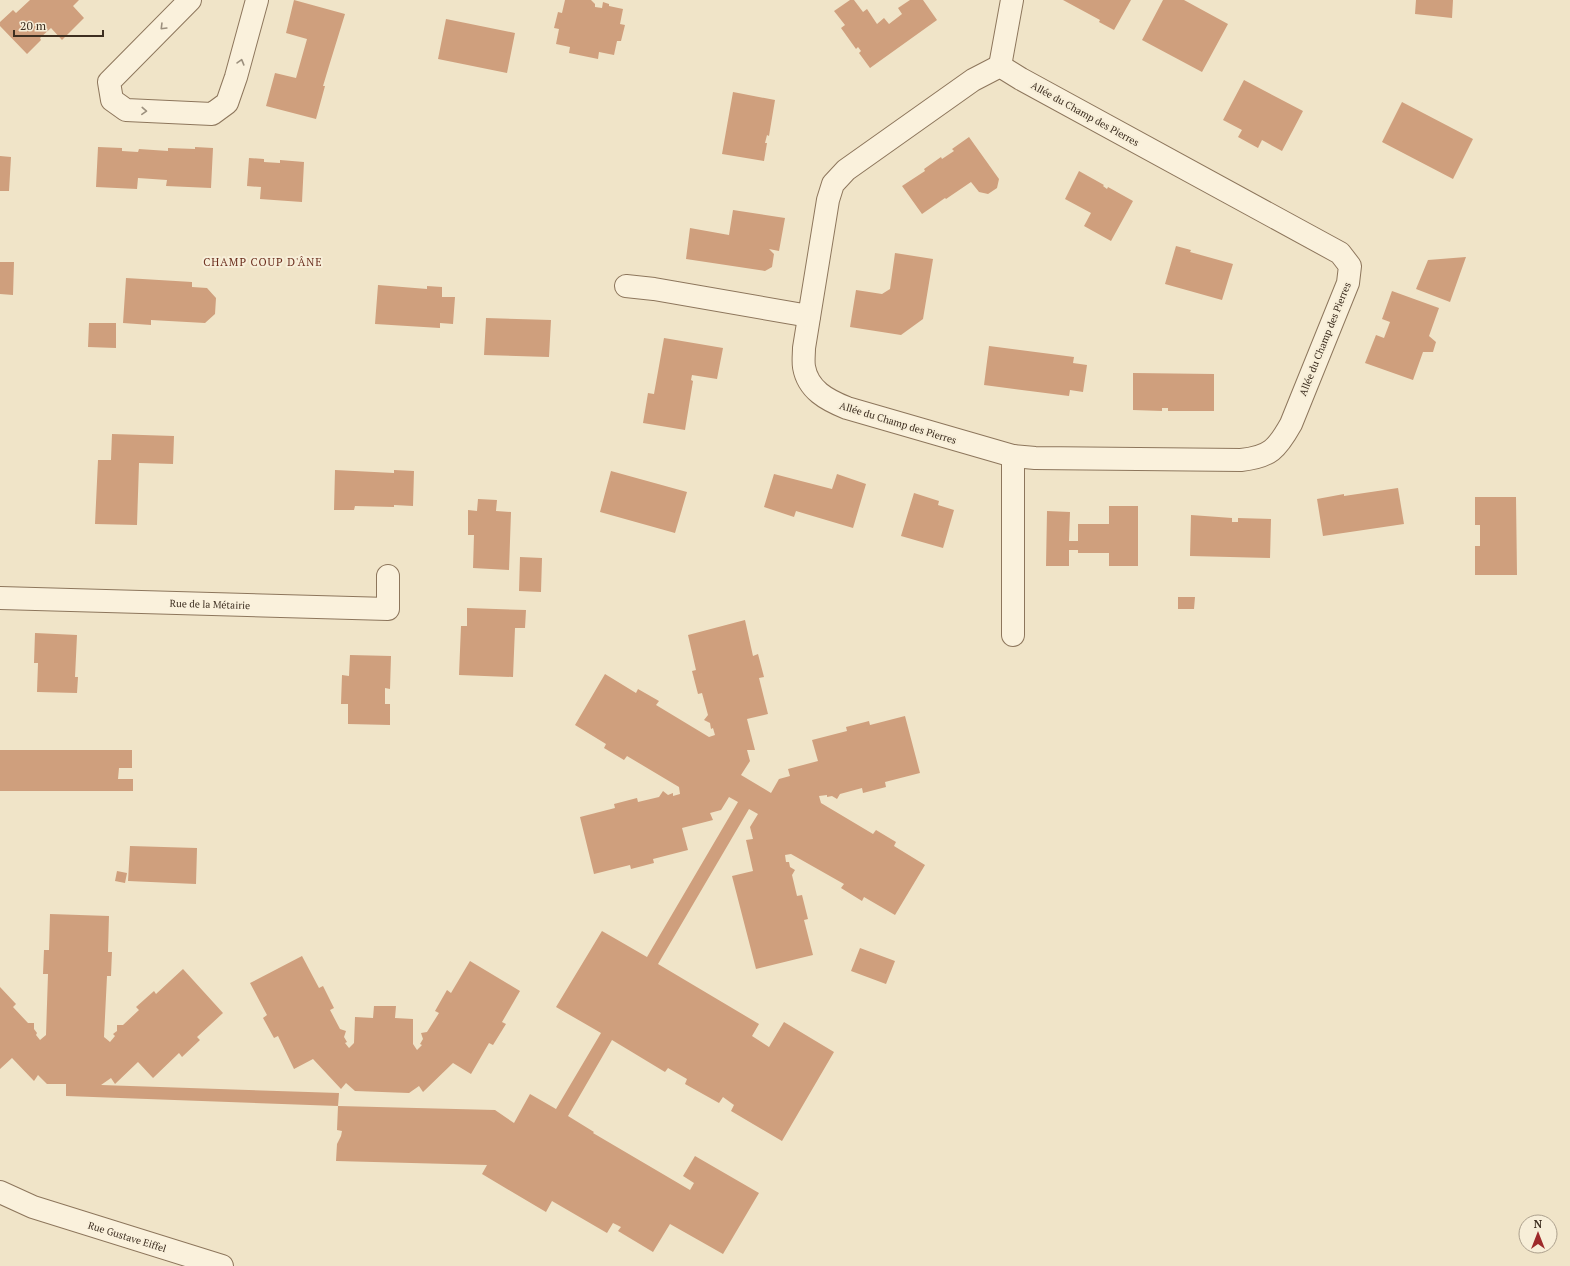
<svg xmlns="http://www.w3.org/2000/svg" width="1570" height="1266" font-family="'PT Serif',serif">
<rect width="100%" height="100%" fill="#f0e4c8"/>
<path fill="#cf9f7d" d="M 30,0 L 79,0 L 73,6 L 84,18 L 62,40 L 51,28 L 40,38 L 41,40 L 27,54 L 0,26 L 0,22 L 13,10 L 16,13 Z
M 294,0 L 345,14 L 329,66 L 323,86 L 325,86 L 316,119 L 266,106 L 275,73 L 296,78 L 307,39 L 286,33 Z
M 565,0 L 591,0 L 595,4 L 595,7 L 602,8 L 603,2 L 609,4 L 609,6 L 623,9 L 620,24 L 625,25 L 621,41 L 617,41 L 614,55 L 599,52 L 598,59 L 569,53 L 570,47 L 556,44 L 559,29 L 554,28 L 558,12 L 562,13 Z
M 850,0 L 854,0 L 863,12 L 867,9 L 877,24 L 884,18 L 889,24 L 902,14 L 898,8 L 910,0 L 923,0 L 937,20 L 870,68 L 859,53 L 861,51 L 858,47 L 856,49 L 841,28 L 845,25 L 834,11 Z
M 1063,0 L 1131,0 L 1114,30 L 1099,22 L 1100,20 Z
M 1163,0 L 1184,0 L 1228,24 L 1202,72 L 1142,40 Z
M 1416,0 L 1453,0 L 1452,18 L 1415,14 Z
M 446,19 L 515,33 L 507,73 L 438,59 Z
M 1244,80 L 1303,111 L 1282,151 L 1262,140 L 1258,148 L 1238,137 L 1242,130 L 1223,120 Z
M 733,92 L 775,100 L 769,136 L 767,135 L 765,143 L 767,143 L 764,161 L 722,154 Z
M 1402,102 L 1473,139 L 1453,179 L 1382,142 Z
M 969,137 L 999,179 L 997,188 L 988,194 L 979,192 L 971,182 L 946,199 L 945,198 L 922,214 L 902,186 L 925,171 L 924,169 L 941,157 L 942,159 L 954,151 L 952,149 Z
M 98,147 L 122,148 L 122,151 L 138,152 L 139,149 L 168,151 L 168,148 L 195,149 L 195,147 L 213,148 L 211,188 L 166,186 L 167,180 L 138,178 L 137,189 L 96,187 Z
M 0,156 L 11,157 L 9,191 L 0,191 Z
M 249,158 L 264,159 L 264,162 L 280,163 L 280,160 L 304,162 L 302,202 L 260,199 L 261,187 L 247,186 Z
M 1079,171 L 1104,185 L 1103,186 L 1107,189 L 1108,187 L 1133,201 L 1111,241 L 1084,226 L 1091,213 L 1065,199 Z
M 733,210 L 785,218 L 779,251 L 769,249 L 774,254 L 772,267 L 765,271 L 686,259 L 690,228 L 729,235 Z
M 1176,246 L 1191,250 L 1190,252 L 1233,264 L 1222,300 L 1165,284 Z
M 895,253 L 933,259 L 923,319 L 901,335 L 850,327 L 856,290 L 882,294 L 890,289 Z
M 1466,257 L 1450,302 L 1416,289 L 1428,260 Z
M 0,262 L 14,262 L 13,295 L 0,294 Z
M 126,278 L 192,282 L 192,287 L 207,288 L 216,298 L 215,314 L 205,323 L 151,320 L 151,325 L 123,323 Z
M 378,285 L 427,289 L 427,286 L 442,287 L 442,297 L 455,297 L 453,324 L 440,323 L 440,328 L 375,324 Z
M 1392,291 L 1439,308 L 1429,336 L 1436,342 L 1433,352 L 1423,352 L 1413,380 L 1365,363 L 1376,335 L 1384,338 L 1390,322 L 1382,319 Z
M 486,318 L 551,320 L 549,357 L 484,355 Z
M 89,323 L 116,323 L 116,348 L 88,347 Z
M 664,338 L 723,348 L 717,379 L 692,375 L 691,380 L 693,381 L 685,430 L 643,423 L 648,393 L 654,394 Z
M 989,346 L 1074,357 L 1073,363 L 1087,365 L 1083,392 L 1070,390 L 1069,396 L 984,385 Z
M 1133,373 L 1214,374 L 1214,411 L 1168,411 L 1168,408 L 1162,408 L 1162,411 L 1133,410 Z
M 112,434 L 174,436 L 173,464 L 139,463 L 137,525 L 95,524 L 98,460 L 111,460 Z
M 335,470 L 394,473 L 394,470 L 414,471 L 413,506 L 394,505 L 394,507 L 355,506 L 354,510 L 334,510 Z
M 611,471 L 687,492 L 675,533 L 600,512 Z
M 774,474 L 832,489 L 837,474 L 866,484 L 853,528 L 796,511 L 794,517 L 764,507 Z
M 1398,488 L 1404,524 L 1323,536 L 1317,499 L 1344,494 L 1344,496 Z
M 914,493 L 939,501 L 938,505 L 954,510 L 943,548 L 901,536 Z
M 1475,497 L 1516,497 L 1517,575 L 1475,575 L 1475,546 L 1480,546 L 1480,525 L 1475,525 Z
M 478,499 L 497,500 L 496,511 L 511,512 L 509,570 L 473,568 L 474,535 L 468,535 L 468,510 L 477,511 Z
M 1109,506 L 1138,506 L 1138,566 L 1109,566 L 1109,553 L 1078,553 L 1078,550 L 1069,550 L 1069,566 L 1046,566 L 1047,511 L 1070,512 L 1069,541 L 1078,541 L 1078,524 L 1109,524 Z
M 1191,515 L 1232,518 L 1232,522 L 1238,522 L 1238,518 L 1271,519 L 1270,558 L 1190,556 Z
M 520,557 L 542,558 L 541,592 L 519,591 Z
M 1178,597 L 1195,597 L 1194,609 L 1178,609 Z
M 467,608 L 526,610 L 525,628 L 515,628 L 513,677 L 459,675 L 461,626 L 467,626 Z
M 745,620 L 753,656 L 758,654 L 764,677 L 759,678 L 768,714 L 747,719 L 755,750 L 747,750 L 750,761 L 741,775 L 771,793 L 779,779 L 790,776 L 788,769 L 818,761 L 812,740 L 847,731 L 846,727 L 869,721 L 870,725 L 905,716 L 920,773 L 885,782 L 886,787 L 863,793 L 862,788 L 840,794 L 837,799 L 832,796 L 827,797 L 827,795 L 819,796 L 821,803 L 873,834 L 876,830 L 896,842 L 894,846 L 925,865 L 895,915 L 864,897 L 862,901 L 841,888 L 844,884 L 791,854 L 785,855 L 786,862 L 789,862 L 790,867 L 795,870 L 792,875 L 797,896 L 802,895 L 808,919 L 804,920 L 813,955 L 756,969 L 732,876 L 753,871 L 746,840 L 753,839 L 750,827 L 758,814 L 749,809 L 658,964 L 759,1024 L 752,1036 L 769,1047 L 784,1022 L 834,1052 L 782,1141 L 731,1111 L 734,1105 L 723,1097 L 719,1103 L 685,1084 L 687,1079 L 668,1068 L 665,1072 L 612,1040 L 568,1116 L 594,1132 L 593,1133 L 690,1190 L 694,1183 L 683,1176 L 695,1156 L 759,1193 L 723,1254 L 670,1224 L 653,1252 L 618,1231 L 621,1227 L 613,1223 L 607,1233 L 552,1201 L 546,1212 L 482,1174 L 487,1165 L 336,1161 L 337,1144 L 341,1136 L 342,1131 L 337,1130 L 338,1106 L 495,1110 L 514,1123 L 530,1094 L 556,1109 L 601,1033 L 556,1007 L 602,931 L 647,957 L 738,802 L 729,797 L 721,810 L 710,813 L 713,820 L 682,828 L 688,850 L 653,859 L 654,863 L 631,869 L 630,865 L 594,874 L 580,817 L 615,808 L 614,804 L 637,798 L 638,802 L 659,797 L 663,791 L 668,795 L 673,793 L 673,796 L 680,794 L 679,787 L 627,756 L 624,760 L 604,748 L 606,744 L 575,725 L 605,674 L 636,693 L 638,689 L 659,701 L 656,705 L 709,737 L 715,735 L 713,728 L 711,729 L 710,723 L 704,720 L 708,715 L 702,693 L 698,694 L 692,671 L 696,670 L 688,635 Z
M 35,633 L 77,635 L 75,677 L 78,677 L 77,693 L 37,692 L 38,663 L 34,663 Z
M 350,655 L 391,656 L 390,689 L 385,688 L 385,704 L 390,704 L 390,725 L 348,724 L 348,704 L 341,704 L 342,675 L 349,676 Z
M 0,750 L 132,750 L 132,768 L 119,768 L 118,779 L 133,779 L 133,791 L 0,791 Z
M 130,846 L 197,848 L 196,884 L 128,881 Z
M 117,871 L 127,873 L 125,883 L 115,881 Z
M 50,914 L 109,916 L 108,952 L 112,952 L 111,976 L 107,976 L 104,1037 L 110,1042 L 115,1036 L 113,1034 L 117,1031 L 117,1025 L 123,1025 L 139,1010 L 136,1007 L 154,991 L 156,994 L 183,969 L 223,1013 L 197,1037 L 200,1040 L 182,1057 L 179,1053 L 153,1078 L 138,1062 L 115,1084 L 111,1078 L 101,1085 L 339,1093 L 338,1106 L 66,1096 L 66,1084 L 47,1084 L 38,1075 L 34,1081 L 12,1058 L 0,1069 L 0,987 L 16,1004 L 13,1007 L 28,1023 L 34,1023 L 34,1029 L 37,1033 L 36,1035 L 40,1040 L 46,1035 L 48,974 L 43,974 L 44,950 L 49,950 Z
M 860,948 L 895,961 L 886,984 L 851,971 Z
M 302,956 L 319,988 L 323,986 L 334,1008 L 330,1010 L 340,1029 L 346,1031 L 344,1037 L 347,1042 L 345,1043 L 349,1048 L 354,1043 L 355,1017 L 373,1018 L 374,1006 L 396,1006 L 395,1018 L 413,1019 L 413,1044 L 417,1050 L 422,1045 L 420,1044 L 423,1039 L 421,1033 L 427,1032 L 439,1013 L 435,1011 L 447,990 L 451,993 L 470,961 L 520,991 L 502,1022 L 506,1024 L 493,1045 L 489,1043 L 471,1074 L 453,1063 L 423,1092 L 419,1086 L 409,1093 L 355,1091 L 346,1083 L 341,1089 L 313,1059 L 294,1069 L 278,1036 L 274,1038 L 263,1018 L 267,1015 L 250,983 Z"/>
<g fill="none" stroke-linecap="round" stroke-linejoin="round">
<g stroke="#8d765c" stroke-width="24">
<g id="minor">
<path d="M 190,0 L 109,82 L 112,100 L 126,110 L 212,114 L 227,103 L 236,77 L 257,0"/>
<path d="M 1000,66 L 1021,79 L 1340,253 L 1350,266 L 1348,283 L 1291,424 C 1277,449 1270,457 1241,460 L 1035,458 L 1013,456 L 847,408 C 827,400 808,390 804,367 C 803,361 804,354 804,348 L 828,200 L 833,184 L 846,170 L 973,80 Z"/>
<path d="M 1000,66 L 1012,0"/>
<path d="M 626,286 L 654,289 L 809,316"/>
<path d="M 1013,456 L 1013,635"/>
<path id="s1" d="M 0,598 L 388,609 L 388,576"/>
<path id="s2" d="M 0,1192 L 33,1207 L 222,1266"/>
</g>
</g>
<use href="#minor" stroke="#faf1dc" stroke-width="22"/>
</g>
<defs><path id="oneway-chevron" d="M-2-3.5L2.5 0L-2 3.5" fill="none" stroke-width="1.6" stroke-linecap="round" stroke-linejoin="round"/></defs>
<g stroke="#9c907e">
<use href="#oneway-chevron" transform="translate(163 27) rotate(135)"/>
<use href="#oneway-chevron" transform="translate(241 62) rotate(-74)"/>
<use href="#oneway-chevron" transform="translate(144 111) rotate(3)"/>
</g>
<g text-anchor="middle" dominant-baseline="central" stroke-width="4" stroke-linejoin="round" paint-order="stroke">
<g font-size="10" fill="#3d2e20" stroke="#f7eed8">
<text transform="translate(1085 114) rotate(29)">Allée du Champ des Pierres</text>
<text transform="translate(1325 339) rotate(-68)">Allée du Champ des Pierres</text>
<text transform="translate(898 423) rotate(17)">Allée du Champ des Pierres</text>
<text stroke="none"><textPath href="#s1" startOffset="210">Rue de la Métairie</textPath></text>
<text stroke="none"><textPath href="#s2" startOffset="135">Rue Gustave Eiffel</textPath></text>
</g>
<g font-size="11" letter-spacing="1" fill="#6b2e1e" stroke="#f7eed8">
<text x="263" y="262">CHAMP COUP D'ÂNE</text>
</g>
</g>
<g transform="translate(1538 1234)"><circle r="19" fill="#f7eed8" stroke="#ada18e"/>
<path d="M0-3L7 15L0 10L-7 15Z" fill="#9e2a2b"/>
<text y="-6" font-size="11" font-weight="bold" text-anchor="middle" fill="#3d2e20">N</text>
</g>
<path d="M14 30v6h89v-6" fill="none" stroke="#3d2e20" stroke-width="2"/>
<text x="20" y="30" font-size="12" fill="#3d2e20" stroke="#f7eed8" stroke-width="3" paint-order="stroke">20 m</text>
</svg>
